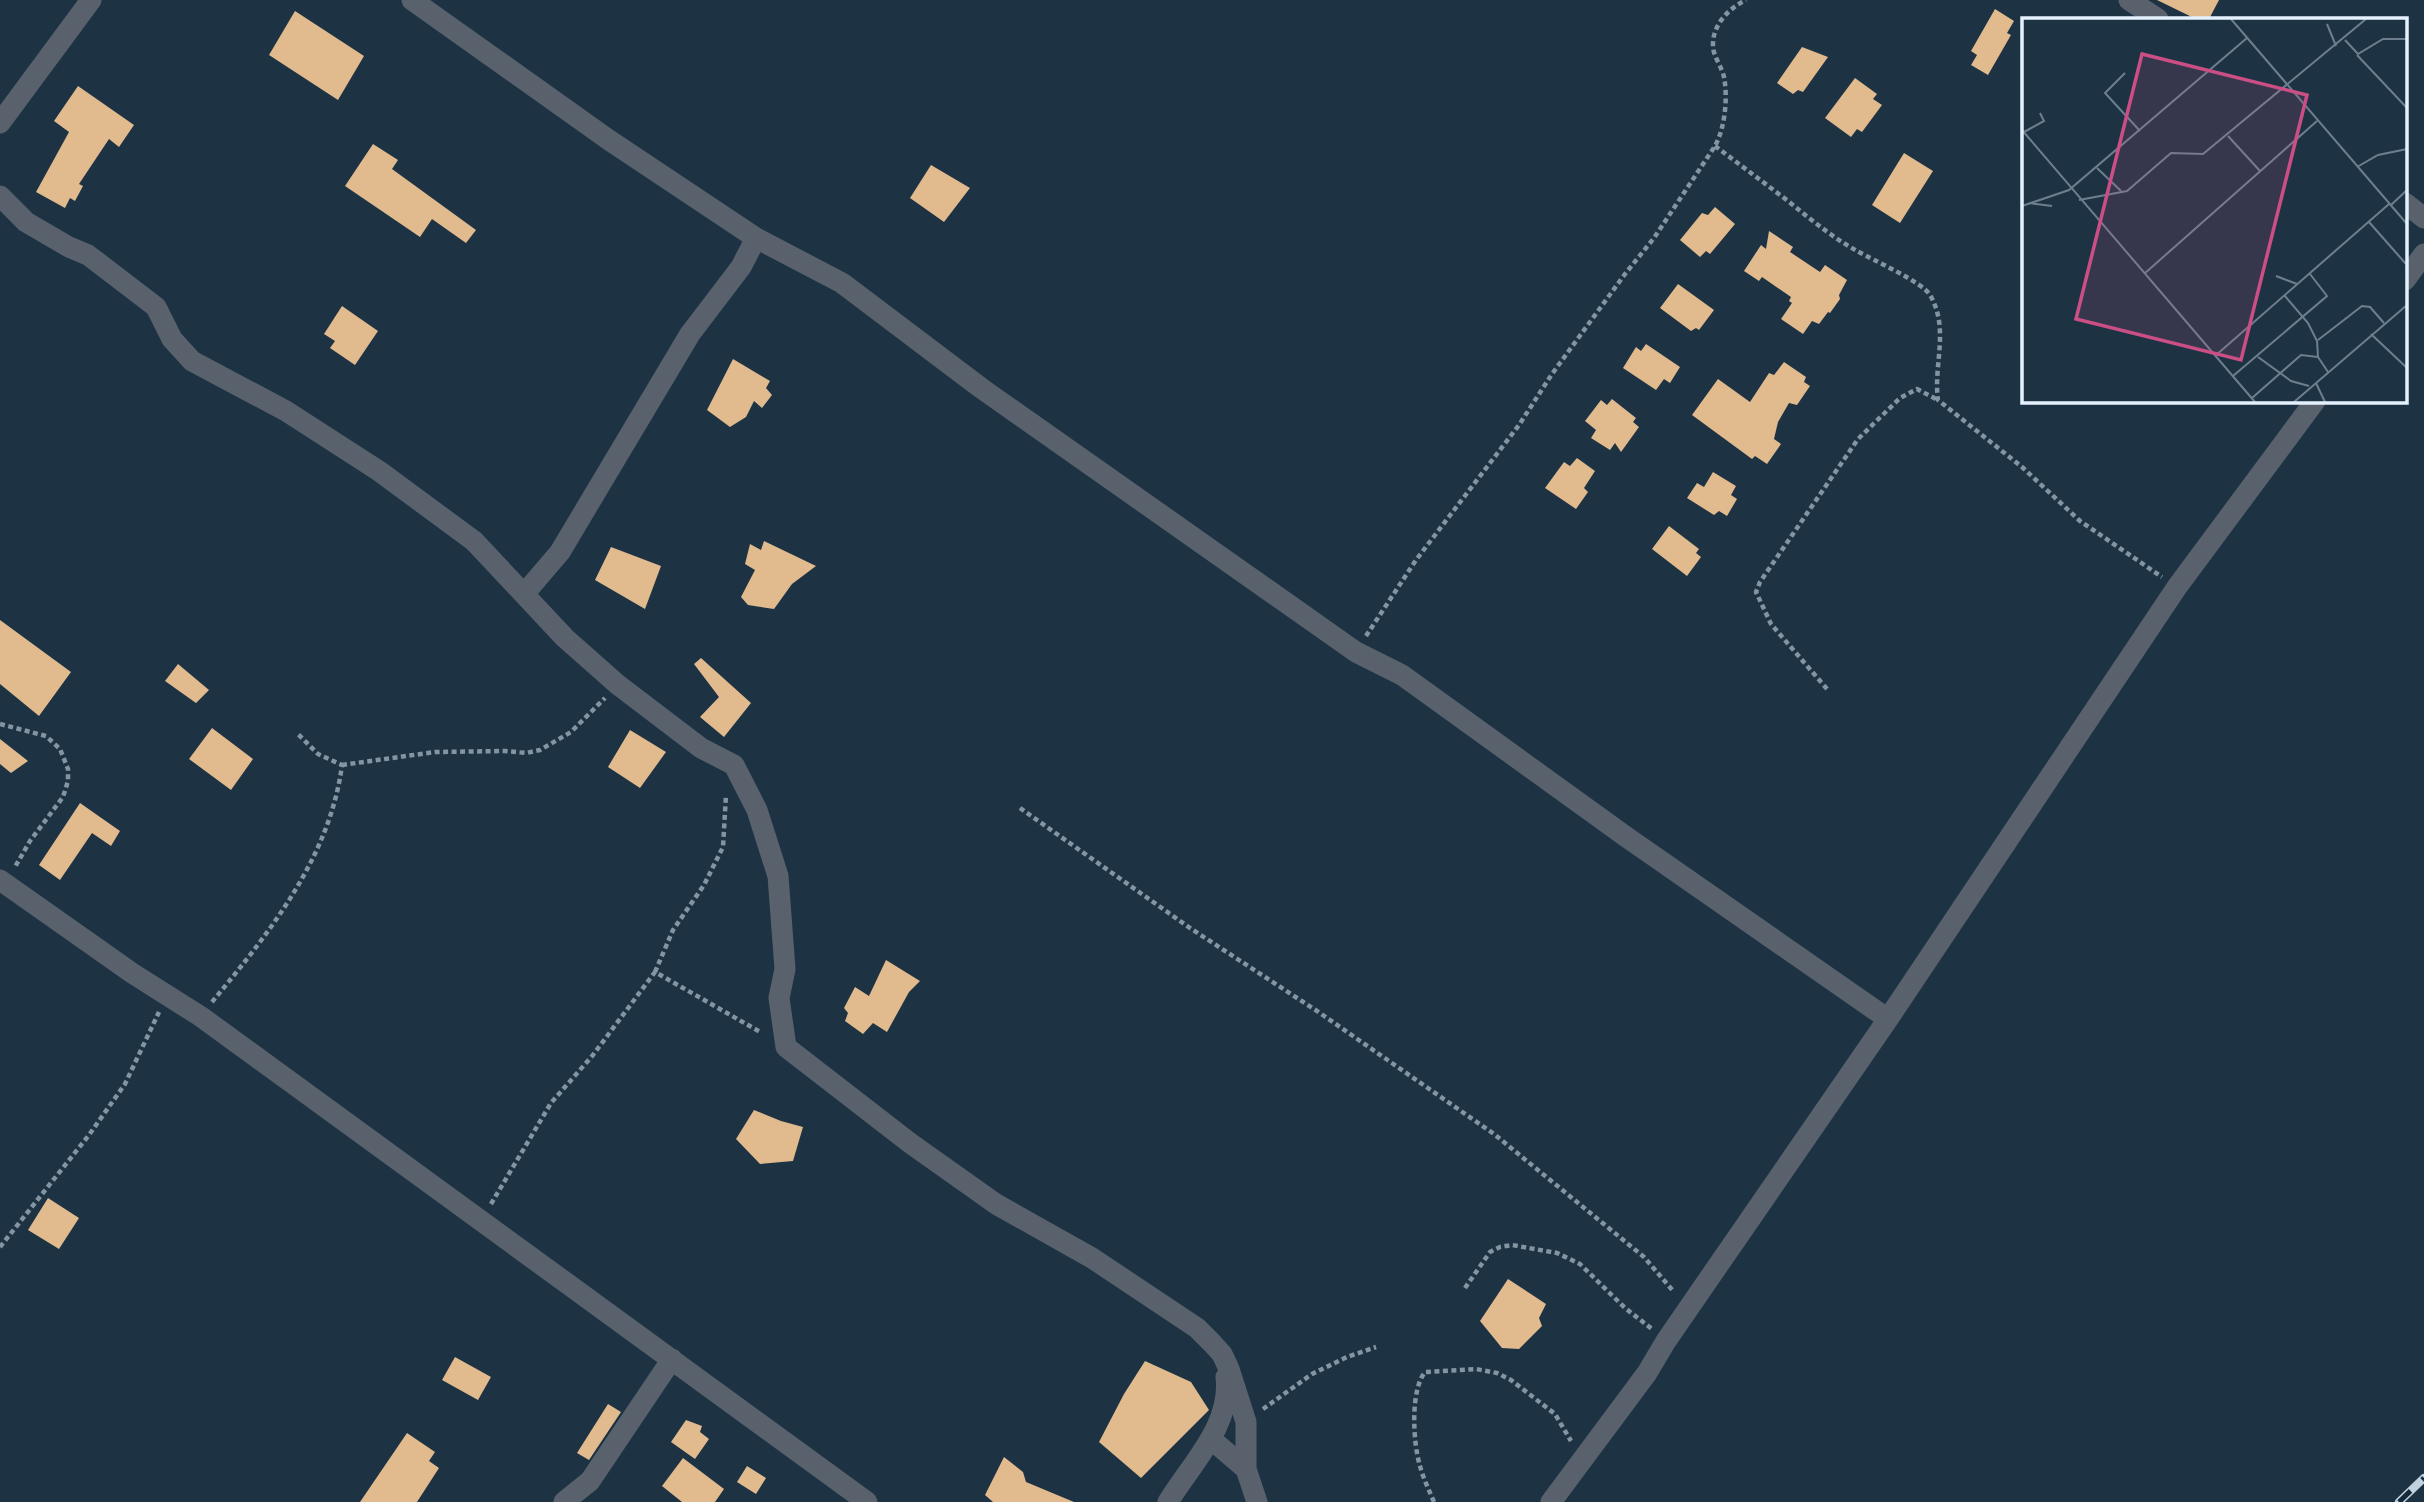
<svg xmlns="http://www.w3.org/2000/svg" width="2424" height="1502" font-family="'Titillium Web',sans-serif">
<rect width="100%" height="100%" fill="#1d3344"/>
<path fill="#e1ba8e" d="M 2157,0 L 2219,0 L 2209,19 L 2196,19 Z
M 1995,9 L 2014,21 L 2007,33 L 2011,35 L 1988,75 L 1971,65 L 1977,55 L 1971,51 Z
M 295,11 L 364,56 L 338,100 L 269,55 Z
M 1802,47 L 1828,57 L 1803,92 L 1798,90 L 1793,94 L 1777,83 Z
M 1855,78 L 1877,94 L 1873,99 L 1882,105 L 1862,132 L 1857,129 L 1851,137 L 1825,118 Z
M 78,86 L 134,125 L 119,147 L 109,139 L 79,184 L 83,186 L 75,201 L 70,198 L 65,208 L 36,192 L 69,132 L 54,121 Z
M 373,144 L 398,160 L 392,169 L 476,230 L 466,243 L 432,219 L 420,237 L 345,186 Z
M 1904,153 L 1933,171 L 1900,223 L 1872,205 Z
M 931,165 L 970,188 L 944,222 L 910,198 Z
M 1715,207 L 1735,224 L 1710,254 L 1706,251 L 1700,257 L 1680,240 L 1702,213 L 1708,215 Z
M 1769,231 L 1793,247 L 1790,252 L 1820,272 L 1825,265 L 1847,280 L 1839,295 L 1840,299 L 1830,313 L 1828,312 L 1819,324 L 1812,321 L 1803,334 L 1781,319 L 1792,303 L 1789,301 L 1791,297 L 1762,277 L 1759,281 L 1744,271 L 1761,245 L 1766,249 Z
M 1678,284 L 1714,310 L 1699,330 L 1696,328 L 1691,331 L 1660,308 Z
M 342,306 L 378,331 L 355,365 L 330,348 L 335,341 L 324,334 Z
M 1646,344 L 1680,367 L 1670,383 L 1664,379 L 1656,390 L 1623,368 L 1636,347 L 1641,351 Z
M 733,359 L 770,381 L 766,388 L 772,395 L 762,408 L 754,401 L 746,417 L 730,427 L 707,410 Z
M 1784,362 L 1806,377 L 1804,382 L 1810,386 L 1797,405 L 1789,403 L 1778,422 L 1774,439 L 1781,444 L 1767,464 L 1755,456 L 1752,459 L 1692,415 L 1718,379 L 1750,402 L 1769,373 L 1774,375 Z
M 1612,399 L 1636,418 L 1633,422 L 1639,427 L 1621,452 L 1615,443 L 1610,450 L 1591,438 L 1596,430 L 1585,421 L 1601,400 L 1607,405 Z
M 1577,458 L 1595,471 L 1584,488 L 1588,492 L 1576,509 L 1545,488 L 1564,462 L 1570,466 Z
M 1713,472 L 1736,486 L 1731,495 L 1737,499 L 1727,516 L 1719,511 L 1714,515 L 1687,498 L 1697,483 L 1704,487 Z
M 1669,526 L 1699,549 L 1696,553 L 1701,557 L 1687,576 L 1652,549 Z
M 764,541 L 816,566 L 792,584 L 774,609 L 748,605 L 741,597 L 755,570 L 745,564 L 750,544 L 761,550 Z
M 611,547 L 661,566 L 645,609 L 595,580 Z
M 0,620 L 71,672 L 39,716 L 0,684 Z
M 701,658 L 751,703 L 724,737 L 700,717 L 719,697 L 694,664 Z
M 178,664 L 209,690 L 196,703 L 165,681 Z
M 212,728 L 253,759 L 231,790 L 189,759 Z
M 630,730 L 666,752 L 640,788 L 608,767 Z
M 0,739 L 28,761 L 11,773 L 0,764 Z
M 80,803 L 120,831 L 111,846 L 92,833 L 60,880 L 39,865 Z
M 886,960 L 920,981 L 909,992 L 887,1032 L 873,1023 L 863,1034 L 845,1021 L 848,1013 L 844,1008 L 855,987 L 869,996 Z
M 754,1110 L 781,1121 L 803,1127 L 793,1161 L 760,1164 L 736,1139 Z
M 48,1198 L 79,1218 L 59,1249 L 28,1230 Z
M 1508,1279 L 1546,1304 L 1539,1318 L 1542,1326 L 1519,1349 L 1502,1348 L 1480,1321 Z
M 455,1357 L 491,1377 L 478,1400 L 442,1380 Z
M 1145,1361 L 1191,1382 L 1209,1410 L 1141,1478 L 1099,1442 L 1124,1394 Z
M 608,1404 L 621,1412 L 589,1460 L 577,1453 Z
M 686,1420 L 702,1426 L 700,1432 L 709,1439 L 695,1459 L 671,1442 Z
M 407,1433 L 435,1452 L 429,1461 L 439,1468 L 417,1502 L 360,1502 Z
M 1004,1457 L 1023,1472 L 1026,1482 L 1074,1502 L 993,1502 L 985,1495 Z
M 683,1458 L 724,1489 L 715,1502 L 682,1502 L 662,1486 Z
M 747,1466 L 766,1478 L 756,1494 L 737,1482 Z"/>
<g fill="none" stroke-linecap="round" stroke-linejoin="round">
<path stroke="#8395a3" stroke-width="4.5" stroke-dasharray="5 3.5" stroke-linecap="butt" d="M 1715,146 C 1739,164 1763,182 1788,201 C 1810,219 1832,237 1857,251 C 1873,260 1922,282 1930,295 C 1950,329 1933,365 1938,400 L 2022,467 L 2080,521 L 2162,577
M 1366,636 L 1416,560 L 1519,425 L 1552,374 L 1625,274 L 1654,238 L 1715,146 C 1725,128 1728,98 1724,77 C 1722,67 1713,56 1713,46 C 1712,25 1729,8 1746,0
M 1827,689 L 1771,624 L 1756,592 L 1760,582 L 1858,439 L 1900,398 L 1917,389 L 1938,400
M 0,724 L 46,736 L 60,749 L 68,769 L 68,781 L 63,797 L 30,841 L 15,867
M 342,765 L 435,752 L 505,751 L 526,753 L 540,750 L 571,732 L 605,698
M 1020,808 L 1190,928 L 1317,1011 L 1494,1134 L 1644,1257 L 1674,1292
M 655,972 L 673,930 L 704,885 L 723,847 L 726,795
M 212,1002 C 270,932 330,857 342,765 L 318,754 L 298,734
M 491,1204 L 551,1103 L 593,1055 L 655,972 L 762,1033
M 0,1247 L 89,1135 L 125,1084 L 159,1012
M 1465,1288 L 1490,1252 L 1500,1247 L 1512,1245 L 1557,1253 L 1580,1264 L 1625,1308 L 1652,1329
M 1263,1409 L 1312,1374 L 1347,1357 L 1376,1347
M 1434,1502 C 1429,1490 1423,1478 1420,1466 C 1413,1443 1410,1391 1425,1372 L 1476,1369 L 1497,1373 L 1511,1380 L 1555,1414 L 1571,1441"/>
<path stroke="#59626c" stroke-width="21" d="M 412,0 L 609,140 L 756,238 L 842,283 L 981,388 L 1356,652 L 1402,675 L 1625,836 L 1888,1019
M 2129,0 L 2158,19
M 0,123 L 91,0
M 0,196 L 26,222 L 69,247 L 88,255 L 156,307 L 172,339 L 192,361 L 286,411 L 379,471 L 474,541 L 565,638 L 617,684 L 701,748 L 734,765 L 757,810 L 778,876 L 785,969 L 779,998 L 786,1047 L 910,1143 L 996,1204 L 1092,1258 L 1197,1328 L 1212,1343 L 1222,1354 L 1229,1369 L 1246,1422 L 1246,1469 L 1257,1502
M 2405,203 L 2424,218
M 2405,280 L 2424,254
M 525,593 L 560,552 L 690,334 L 741,267 L 756,238
M 0,880 L 132,973 L 200,1016 L 867,1502
M 1211,1439 L 1246,1469
M 564,1502 L 590,1481 L 672,1359
M 1168,1502 C 1191,1464 1232,1425 1226,1377
M 1551,1502 L 1647,1373 L 1666,1341 L 1888,1019 L 2177,587 L 2315,401"/>
<g stroke="#c2d1de" stroke-width="8">
<path id="rail" d="M 2399,1502 L 2424,1478"/>
</g>
<use href="#rail" stroke="#13293a" stroke-width="5" stroke-dasharray="16" stroke-linecap="butt"/>
</g>
<g transform="translate(2022 18)">
<rect width="385" height="385" fill="#1d3344"/>
<path fill="none" stroke="#6d7f8e" stroke-width="2" d="M 209,1 L 385,206M 305,6 L 314,28M 323,22 L 336,36 L 361,21 L 385,21M 335,37 L 385,90M 103,55 L 83,75 L 118,113M 0,112 L 233,384M 2,114 L 22,103 L 18,95M 206,118 L 238,153M 335,149 L 356,137 L 385,131M 75,150 L 99,173M 57,182 L 105,173 L 149,135 L 181,136 L 344,1M 7,185 L 30,188M 369,187 L 385,172M 0,188 L 47,172 L 225,20M 347,204 L 384,246M 122,256 L 295,103M 254,258 L 275,266M 263,278 L 286,305 L 295,323 L 296,339 L 306,354M 349,316 L 385,350M 296,322 L 340,288 L 348,289 L 362,305M 193,338 L 367,186M 236,339 L 269,363 L 287,368M 211,358 L 305,278 L 288,256M 294,365 L 303,384M 230,380 L 279,337 L 296,339M 272,384 L 385,287"/>
<path fill="#cb4e84" fill-opacity="0.15" stroke="#cb4e84" stroke-width="3.5" d="M 120,36 L 285,77 L 219,342 L 54,301 Z"/>
<rect width="385" height="385" fill="none" stroke="#e5f2fe" stroke-width="3.5"/>
</g>
</svg>
